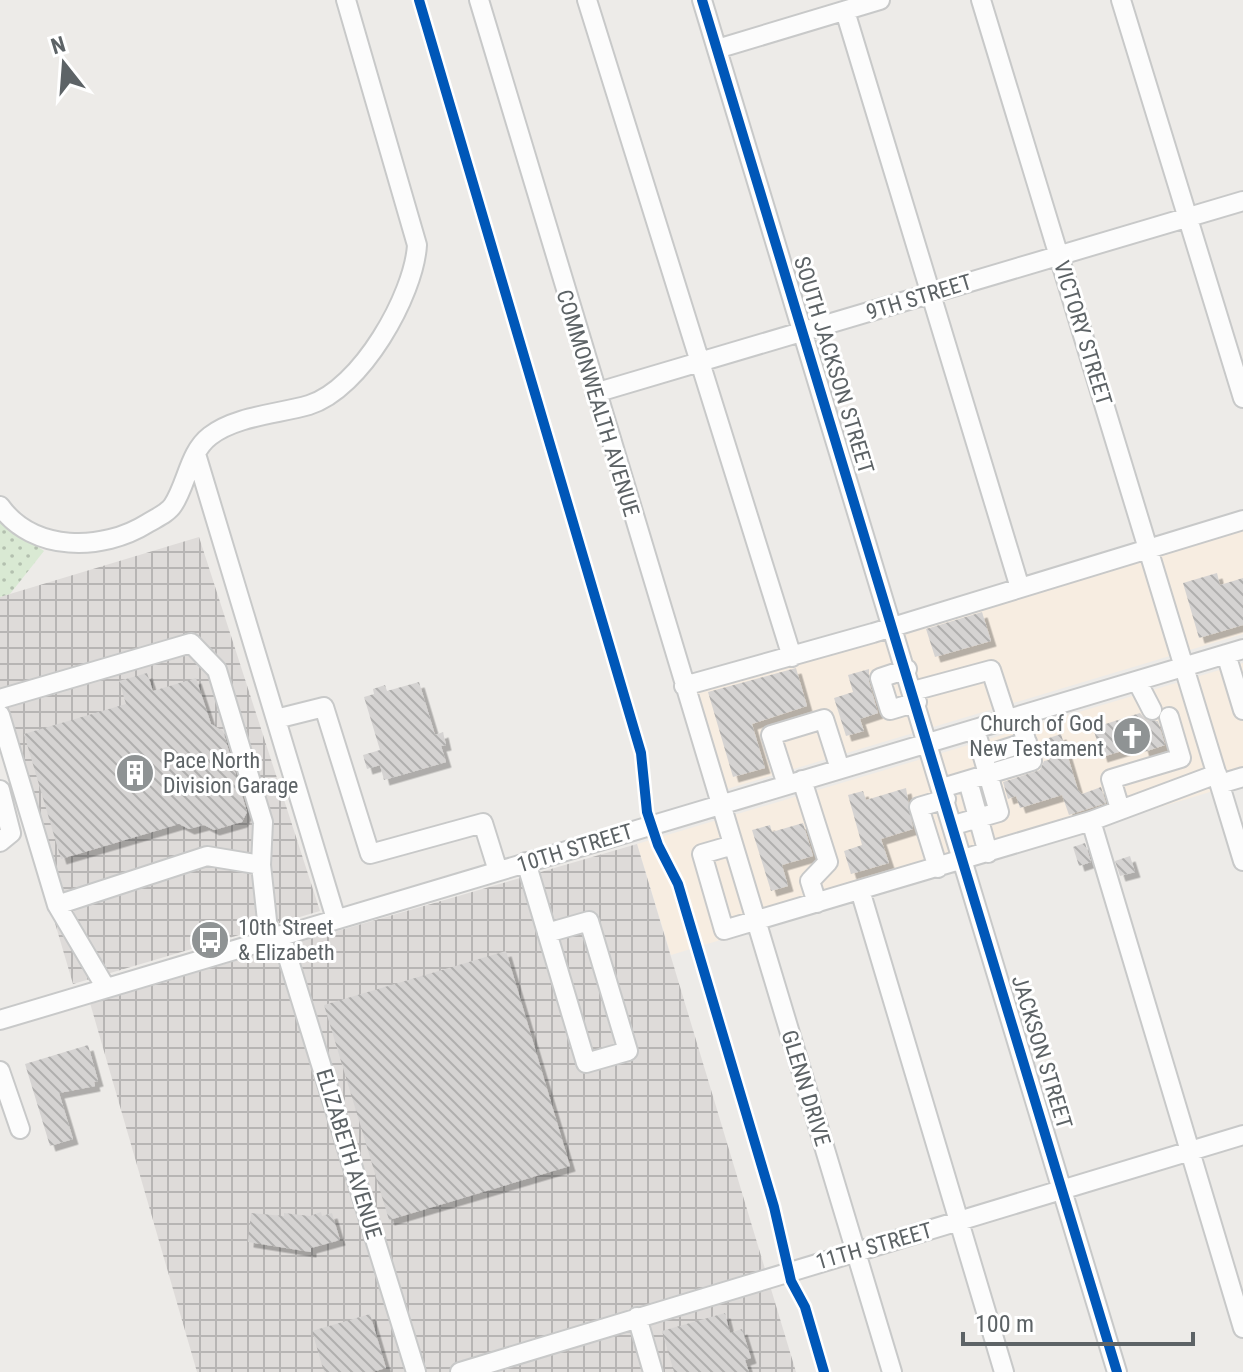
<svg xmlns="http://www.w3.org/2000/svg" width="1243" height="1372" font-family="'Roboto Condensed',sans-serif">
<defs>
<pattern id="industrial-grid" width="8" height="8" patternUnits="userSpaceOnUse" patternTransform="scale(2)"><rect width="8" height="8" fill="#dedbd9"/><path d="M0 4h8M4 0v8" fill="none" stroke="#b7b5b4"/></pattern>
<pattern id="park-dots" width="8" height="8" patternUnits="userSpaceOnUse" patternTransform="scale(2)"><rect width="8" height="8" fill="#d9e9d3"/><path d="M2 2h.1M6 6h.1" fill="none" stroke="#b3c0af" stroke-width="1.8" stroke-linecap="round"/></pattern>
<pattern id="building-back-hatch" width="6" height="6" patternUnits="userSpaceOnUse" patternTransform="scale(2)"><rect width="6" height="6" fill="#d5d3d2"/><path d="M-1 5l2 2M0 0l6 6M5-1l2 2" fill="none" stroke="#b0afae"/></pattern>
<filter id="shadow"><feDropShadow dx="5.5" dy="5.5" stdDeviation="0" flood-color="#0004"/></filter>
</defs>
<rect width="100%" height="100%" fill="#edebe8"/>
<path fill="#f7ede1" d="M 1243,518 L 1243,634 L 707,795 L 676,687 Z
M 1243,663 L 1243,782 L 671,955 L 637,844 Z"/>
<path fill="url(#industrial-grid)" d="M 199,537 L 320,911 L 73,984 L 0,737 L 0,597 Z
M 637,844 L 796,1372 L 197,1372 L 90,1003 Z"/>
<path fill="url(#park-dots)" d="M 0,521 L 44,551 L 10,594 L 0,597 Z"/>
<path fill="url(#building-back-hatch)" filter="url(#shadow)" d="M 1217,573 L 1220,585 L 1243,578 L 1243,625 L 1199,638 L 1183,583 Z
M 982,612 L 991,641 L 935,657 L 926,629 Z
M 796,668 L 807,706 L 752,724 L 765,768 L 733,777 L 708,692 Z
M 869,669 L 869,682 L 878,713 L 860,719 L 864,731 L 846,736 L 834,698 L 853,692 L 848,675 Z
M 147,673 L 153,691 L 196,678 L 211,724 L 223,731 L 247,812 L 242,822 L 214,830 L 204,825 L 189,829 L 179,824 L 61,859 L 24,734 L 126,704 L 119,681 Z
M 419,682 L 435,735 L 443,732 L 446,745 L 441,746 L 446,762 L 384,780 L 380,765 L 367,769 L 363,755 L 380,750 L 364,697 L 374,694 L 373,689 L 385,685 L 387,691 Z
M 1140,713 L 1146,720 L 1158,721 L 1165,745 L 1144,752 L 1142,745 L 1102,757 L 1093,728 Z
M 1061,734 L 1078,790 L 1082,794 L 1101,787 L 1106,803 L 1069,815 L 1062,795 L 1020,808 L 1016,796 L 1008,799 L 1003,782 L 1040,770 L 1044,761 L 1049,760 L 1046,739 Z
M 906,788 L 913,829 L 881,839 L 889,863 L 851,874 L 844,851 L 862,845 L 848,795 L 863,791 L 866,800 Z
M 803,823 L 813,856 L 782,865 L 788,886 L 771,891 L 752,830 L 770,825 L 772,832 Z
M 1085,843 L 1091,862 L 1079,866 L 1073,847 Z
M 1130,856 L 1135,872 L 1120,876 L 1115,861 Z
M 506,951 L 570,1166 L 389,1220 L 324,1005 Z
M 88,1045 L 98,1081 L 94,1082 L 95,1086 L 59,1093 L 73,1139 L 50,1146 L 25,1064 Z
M 321,1212 L 322,1216 L 332,1213 L 340,1240 L 311,1248 L 311,1252 L 248,1242 L 251,1213 L 284,1216 L 284,1213 L 310,1216 Z
M 725,1313 L 730,1333 L 742,1329 L 751,1358 L 745,1360 L 749,1372 L 674,1372 L 662,1331 Z
M 370,1314 L 386,1368 L 372,1372 L 324,1372 L 312,1331 Z"/>
<g fill="none" stroke-linecap="round" stroke-linejoin="round">
<g stroke="#c8c9c9" stroke-width="22">
<path id="minor" d="M 479,0 L 892,1372
M 587,0 L 792,657
M 702,0 L 1117,1372
M 981,0 L 1243,861
M 1121,0 L 1243,398
M 845,11 L 1020,588
M 717,49 L 880,0
M 595,393 L 1243,201
M 196,454 L 336,919
M 0,506 C 33,552 102,552 148,523 C 156,518 168,513 173,505 C 187,484 189,452 210,436 C 236,416 278,414 309,405 C 361,389 414,295 417,245 L 346,0
M 1226,654 L 1243,710
M 907,669 L 880,678 L 890,710 L 917,702
M 1137,681 L 1152,710
M 684,686 L 873,633 L 1243,520
M 913,691 L 991,670 L 1007,719
M 0,699 L 191,643 L 217,670 L 263,822 L 261,865 L 269,939
M 0,715 L 57,905 L 106,988
M 276,719 L 324,707 L 370,854 L 483,823 L 498,871
M 983,756 L 1027,742
M 802,780 L 828,862 L 810,881 L 817,903
M 968,781 L 988,853
M 1220,784 L 1243,777
M 787,785 L 771,735 L 824,719 L 840,769
M 942,788 L 1032,761 L 1019,716
M 0,790 L 11,833 L 0,842
M 1120,809 L 1111,779 L 1181,758 L 1169,717
M 1091,821 L 1243,1328
M 954,825 L 999,812 L 975,729
M 733,845 L 702,854 L 724,930 L 1091,821 L 1217,774
M 526,862 L 586,1063 L 628,1051 L 589,921 L 547,933
M 938,868 L 919,807 L 946,799
M 860,890 L 1004,1372
M 57,905 L 207,856 L 261,865
M 281,935 L 416,1372
M 0,1020 L 1243,649
M 0,1071 L 20,1129
M 637,1317 L 653,1372
M 460,1372 L 1243,1135"/>
</g>
<use href="#minor" stroke="#fcfcfc" stroke-width="18"/>
<g stroke="#fff" stroke-width="15">
<path id="cycleway" d="M 419,0 L 641,753 L 647,812 L 658,845 L 678,884 L 774,1207 L 791,1281 L 805,1307 L 824,1372
M 702,0 L 1117,1372"/>
</g>
<use href="#cycleway" stroke="#0057b8" stroke-width="10"/>
</g>
<defs>
<g id="church-disc" transform="scale(2)"><circle r="9.5" fill="#8f9394" stroke="#fff"/><path d="M-1.2-6h2.4v3.5h3.3v2.4h-3.3V6h-2.4V-.1h-3.3v-2.4h3.3Z" fill="#fff"/></g>
<g id="building-disc" transform="scale(2)"><circle r="9.5" fill="#8f9394" stroke="#fff"/><path d="M-4-6H4V6H1V3H-1V6H-4ZM-2.5-4.3h1.7v1.8h-1.7ZM.8-4.3h1.7v1.8H.8ZM-2.5-1h1.7V.8h-1.7ZM.8-1h1.7V.8H.8Z" fill="#fff"/></g>
<g id="bus-disc" transform="scale(2)"><circle r="9.5" fill="#8f9394" stroke="#fff"/><path d="M-5-6H5V4H4V6H2V4H-2V6H-4V4H-5ZM-3.5-4V0h7V-4ZM-3.5 1.2v1.5H-2V1.2ZM2 1.2v1.5H3.5V1.2Z" fill="#fff"/></g>
</defs>
<g fill-rule="evenodd">
<use href="#church-disc" x="1132" y="736"/>
<use href="#building-disc" x="135" y="773"/>
<use href="#bus-disc" x="210" y="940"/>
</g>
<g text-anchor="middle" dominant-baseline="central" stroke-width="6" stroke-linejoin="round" paint-order="stroke">
<g font-size="22" fill="#5d6366" stroke="#fff">
<text transform="translate(919 297) rotate(-17)">9TH STREET</text>
<text transform="translate(1083 333) rotate(73)">VICTORY STREET</text>
<text transform="translate(834 365) rotate(73)">SOUTH JACKSON STREET</text>
<text transform="translate(598 403) rotate(73)">COMMONWEALTH AVENUE</text>
<text transform="translate(575 848) rotate(-17)">10TH STREET</text>
<text transform="translate(1042 1052) rotate(73)">JACKSON STREET</text>
<text transform="translate(806 1088) rotate(73)">GLENN DRIVE</text>
<text transform="translate(349 1154) rotate(73)">ELIZABETH AVENUE</text>
<text transform="translate(874 1246) rotate(-16)">11TH STREET</text>
</g>
<g font-size="22" fill="#5d6366" stroke="#fff" text-anchor="start">
<text x="1104" y="723" text-anchor="end">Church of God<tspan x="1104" dy="25">New Testament</tspan></text>
<text x="163" y="760">Pace North<tspan x="163" dy="25">Division Garage</tspan></text>
<text x="238" y="927">10th Street<tspan x="238" dy="25">&amp; Elizabeth</tspan></text>
</g>
</g>
<g transform="translate(64 64) rotate(343)" stroke="#ffffff" stroke-width="6" paint-order="stroke">
<path d="M0-6L14 30L0 20L-14 30Z" fill="#5d6366"/>
<text y="-12" font-size="22" font-weight="bold" text-anchor="middle" fill="#5d6366">N</text>
</g>
<path d="M963 1332v12h230v-12" fill="none" stroke="#5d6366" stroke-width="4"/>
<text x="975" y="1332" font-size="24" fill="#5d6366" stroke="#ffffff" stroke-width="6" paint-order="stroke">100 m</text>
</svg>
